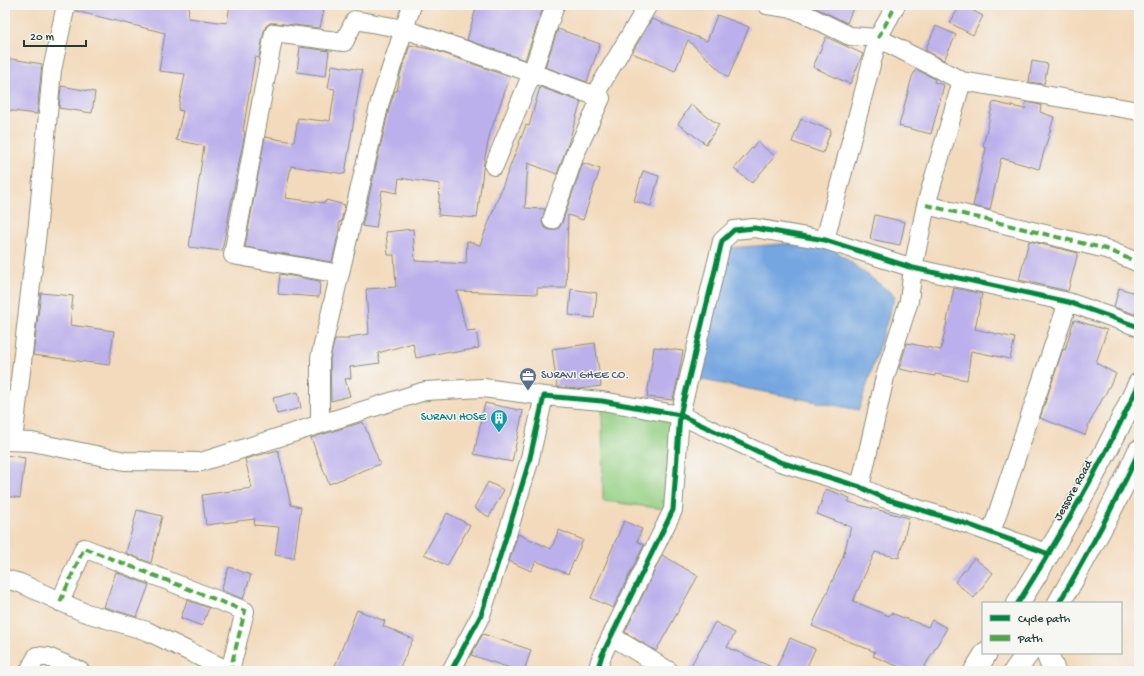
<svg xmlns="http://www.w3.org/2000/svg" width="1144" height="676" font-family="'Gochi Hand',sans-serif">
<rect width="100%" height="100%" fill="#f6f6f2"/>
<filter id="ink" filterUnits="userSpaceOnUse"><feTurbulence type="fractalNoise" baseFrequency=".025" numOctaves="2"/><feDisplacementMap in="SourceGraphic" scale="8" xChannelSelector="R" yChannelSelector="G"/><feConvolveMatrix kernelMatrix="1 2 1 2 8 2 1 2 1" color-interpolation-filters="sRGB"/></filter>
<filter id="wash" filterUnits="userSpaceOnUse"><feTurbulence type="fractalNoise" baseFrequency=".012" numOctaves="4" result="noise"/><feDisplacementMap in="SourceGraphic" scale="16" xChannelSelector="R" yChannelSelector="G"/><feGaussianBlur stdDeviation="0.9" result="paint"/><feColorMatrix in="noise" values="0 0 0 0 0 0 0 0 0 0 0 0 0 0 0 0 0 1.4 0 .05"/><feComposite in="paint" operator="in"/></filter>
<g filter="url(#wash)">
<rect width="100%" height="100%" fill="#f3dabc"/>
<path fill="#95d084" stroke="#5a865c" d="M 602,401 L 680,415 L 673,510 L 603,501 Z"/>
<path fill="#74a6e0" stroke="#4a728a" d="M 823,241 L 895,296 L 859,410 L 697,379 L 727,248 Z"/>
<g id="blocks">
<path fill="#bbb0eb" d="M 77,5 L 189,5 L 188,18 L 227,23 L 230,5 L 325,5 L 320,28 L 275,23 L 270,23 L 266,26 L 264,31 L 259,58 L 255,57 L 243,131 L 245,132 L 222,251 L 189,247 L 204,146 L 176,140 L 183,111 L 178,110 L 185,74 L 159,71 L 165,33 L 76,11 Z
M 477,5 L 544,5 L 525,60 L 467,40 Z
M 810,5 L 854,5 L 847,23 Z
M 960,5 L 962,5 L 983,16 L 973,35 L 950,23 Z
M 717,15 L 749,27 L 728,78 L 688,40 L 675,71 L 632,53 L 652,19 L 707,41 Z
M 936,26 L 956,35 L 944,60 L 925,50 Z
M 558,29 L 600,44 L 587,82 L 545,67 Z
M 826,37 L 863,54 L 850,84 L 813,67 Z
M 410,45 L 434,50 L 510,77 L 490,133 L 484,162 L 477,218 L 438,215 L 440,184 L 399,178 L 397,193 L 382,190 L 376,228 L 362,226 L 390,105 L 395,91 L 397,91 L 400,75 Z
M 300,47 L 329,51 L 326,76 L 297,72 Z
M 5,58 L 42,64 L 37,114 L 5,110 Z
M 1032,61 L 1048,64 L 1044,84 L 1029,82 Z
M 332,65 L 362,70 L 345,174 L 291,166 L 285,198 L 325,203 L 326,200 L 345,205 L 341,222 L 339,222 L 339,231 L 332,262 L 245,247 L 265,137 L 294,142 L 298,118 L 324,121 L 324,120 L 330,121 L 335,89 L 328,88 Z
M 916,69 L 935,79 L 934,82 L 944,85 L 931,134 L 899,126 L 912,77 Z
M 61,86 L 95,92 L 92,113 L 59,108 Z
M 540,87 L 581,102 L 568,144 L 557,174 L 528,163 L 525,208 L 545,209 L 542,222 L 544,227 L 549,230 L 554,230 L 559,228 L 562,223 L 583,163 L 600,169 L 583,220 L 568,215 L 566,288 L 537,288 L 537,294 L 457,291 L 466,331 L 476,330 L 479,348 L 451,353 L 450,351 L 416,358 L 413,343 L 378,353 L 380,363 L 350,367 L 351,378 L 345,379 L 350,396 L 331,401 L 330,359 L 335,339 L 349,339 L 349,337 L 369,334 L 366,289 L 396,287 L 394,255 L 388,255 L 386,232 L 413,229 L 415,261 L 466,264 L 467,241 L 480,245 L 526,125 L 529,126 Z
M 993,102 L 1025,109 L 1026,102 L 1041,105 L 1040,112 L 1054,117 L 1039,169 L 1001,158 L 990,210 L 973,206 L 986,148 L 983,147 Z
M 691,105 L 719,125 L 706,144 L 678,124 Z
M 801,119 L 831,130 L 823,153 L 792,142 Z
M 757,142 L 775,156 L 752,183 L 734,169 Z
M 643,171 L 659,176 L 651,206 L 634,201 Z
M 875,215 L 905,222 L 900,245 L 870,239 Z
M 1029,241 L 1078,253 L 1068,291 L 1019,280 Z
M 280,274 L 320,281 L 319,297 L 278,294 Z
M 954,288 L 982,294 L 975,329 L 1015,338 L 1010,359 L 971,351 L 967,380 L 935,374 L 935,376 L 899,369 L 907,343 L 941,350 Z
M 1119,288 L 1139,294 L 1139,300 L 1135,314 L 1114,307 Z
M 571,289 L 597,293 L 594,318 L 569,315 Z
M 41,293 L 73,296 L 70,325 L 114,331 L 109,365 L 33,355 Z
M 1074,320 L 1107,330 L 1096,363 L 1116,374 L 1089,424 L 1085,435 L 1040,418 L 1063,349 L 1065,350 Z
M 595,343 L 601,386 L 579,389 L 557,387 L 552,349 Z
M 654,347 L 683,351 L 680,368 L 673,400 L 647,397 Z
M 298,392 L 301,408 L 277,414 L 273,398 Z
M 485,403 L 523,411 L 512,462 L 474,454 Z
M 363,422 L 380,464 L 329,484 L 311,438 Z
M 278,450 L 291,505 L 301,507 L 294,558 L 275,555 L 279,527 L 254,525 L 255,519 L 206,525 L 202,495 L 252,488 L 245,459 Z
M 5,455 L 25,458 L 20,498 L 5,496 Z
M 488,482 L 504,490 L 489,517 L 474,508 Z
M 826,489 L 850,498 L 848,502 L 909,518 L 899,558 L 875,552 L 853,601 L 889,616 L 891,613 L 928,627 L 932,620 L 947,628 L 922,671 L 909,671 L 873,656 L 875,652 L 812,626 L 843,557 L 851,527 L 817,514 Z
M 137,510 L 162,516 L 151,563 L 126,553 Z
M 447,513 L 470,525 L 447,566 L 424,554 Z
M 624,521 L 642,529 L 637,541 L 644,545 L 613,608 L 591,598 Z
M 559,530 L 583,540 L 568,574 L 536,561 L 531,571 L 509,561 L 518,534 L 551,549 Z
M 662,555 L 698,576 L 656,651 L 625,632 Z
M 974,558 L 993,573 L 974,598 L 955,582 Z
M 229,567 L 251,575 L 243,599 L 221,590 Z
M 116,572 L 149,585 L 137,617 L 104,607 Z
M 187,600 L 209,608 L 202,626 L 181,618 Z
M 357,610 L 385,621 L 383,626 L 413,639 L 398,671 L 333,671 Z
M 715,622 L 735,633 L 727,647 L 776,669 L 790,638 L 815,649 L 805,671 L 688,671 Z
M 483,634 L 531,650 L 524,671 L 519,671 L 471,655 Z"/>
</g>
</g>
<g filter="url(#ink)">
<use href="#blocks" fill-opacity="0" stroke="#898c78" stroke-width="1"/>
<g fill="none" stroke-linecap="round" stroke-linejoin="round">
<g stroke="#898c78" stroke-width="20">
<path id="minor" d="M 767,5 L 794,9 L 850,36 L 878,38 L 962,81 L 1139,111
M 594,96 L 648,5
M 926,205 L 1106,249 L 1139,263
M 552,220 L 575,154 L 601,98 L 532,73 L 555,5
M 825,240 L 878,38 L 896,5
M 340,274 L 233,255 L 274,33 L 344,42 L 355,20 L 404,29 L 532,73 L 494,166
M 320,424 L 320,358 L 380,102 L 412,5
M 5,441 L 32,442 L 125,461 L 201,462 L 425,391 L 483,388 L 544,396
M 13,441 L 38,223 L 52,70 L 66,5
M 860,487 L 885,377 L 909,301 L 913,268 L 926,205 L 962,81
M 991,533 L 1068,302
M 5,579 L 20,583 L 83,612 L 147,631 L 229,671
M 60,602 L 84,548 L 245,611 L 230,671
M 611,636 L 669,671
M 29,671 L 37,656 L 48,657 L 80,671
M 451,671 L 481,615 L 510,525 L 529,462 L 544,396 L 602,401 L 680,415 L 780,462 L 860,487 L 886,499 L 964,523 L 1049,554
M 597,671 L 602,655 L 673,510 L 680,415 L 722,241 L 734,230 L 754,228 L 825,240 L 913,268 L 1068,302 L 1139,327"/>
</g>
<g stroke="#898c78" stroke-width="24">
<path id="tertiary" d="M 1047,653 L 1054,671"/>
</g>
<g stroke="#898c78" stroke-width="24">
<path id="primary" d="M 1018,603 C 1063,532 1104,460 1139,384
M 1059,603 C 1088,553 1116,503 1139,451
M 975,671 L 986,653
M 1015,671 L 1028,653"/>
</g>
<use href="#minor" stroke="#fff" stroke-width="18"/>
<use href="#tertiary" stroke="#fff" stroke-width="22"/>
<use href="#primary" stroke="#fff" stroke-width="22"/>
<path stroke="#4fa644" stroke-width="4" stroke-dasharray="8 4" stroke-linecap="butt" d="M 878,38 L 896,5
M 926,205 L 1106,249 L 1139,263
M 60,602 L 84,548 L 245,611 L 230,671"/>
<g stroke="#f6f6f2" stroke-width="8">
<path id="cycleway" d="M 1018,603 C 1063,532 1104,460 1139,384
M 1059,603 C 1088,553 1116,503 1139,451
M 451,671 L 481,615 L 510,525 L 529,462 L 544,396 L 602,401 L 680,415 L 780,462 L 860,487 L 886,499 L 964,523 L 1049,554
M 597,671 L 602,655 L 673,510 L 680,415 L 722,241 L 734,230 L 754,228 L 825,240 L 913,268 L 1068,302 L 1139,327"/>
</g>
<use href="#cycleway" stroke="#00873e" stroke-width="5"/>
</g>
</g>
<defs>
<g id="office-pin" transform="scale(0.9)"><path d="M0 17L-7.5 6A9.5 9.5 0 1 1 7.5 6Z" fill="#5c6f8a" stroke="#f6f6f2"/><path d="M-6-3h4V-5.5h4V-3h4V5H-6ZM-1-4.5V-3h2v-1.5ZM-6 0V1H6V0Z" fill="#fff"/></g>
<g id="building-pin" transform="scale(0.9)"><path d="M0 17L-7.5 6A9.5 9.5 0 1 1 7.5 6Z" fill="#0f9aa8" stroke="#f6f6f2"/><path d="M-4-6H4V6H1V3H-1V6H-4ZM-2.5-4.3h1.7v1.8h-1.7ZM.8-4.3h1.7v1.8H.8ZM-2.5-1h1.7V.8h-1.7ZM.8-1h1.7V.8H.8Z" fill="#fff"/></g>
</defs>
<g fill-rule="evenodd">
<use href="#office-pin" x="528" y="376"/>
<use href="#building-pin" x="499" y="418"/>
</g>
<g text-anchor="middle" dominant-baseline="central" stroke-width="3" stroke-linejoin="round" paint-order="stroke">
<g font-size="12" fill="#4e5e75" stroke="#f6f6f2" text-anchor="start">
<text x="541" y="376">SURAVI GHEE CO.</text>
</g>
<g font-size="12" fill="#0d838f" stroke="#f6f6f2" text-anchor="end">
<text x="486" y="418">SURAVI HOSE</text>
</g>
<g font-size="12" fill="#1f3d34" stroke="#f6f6f2">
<text transform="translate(1074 491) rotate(-61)">Jessore Road</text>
</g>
</g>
<rect width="1144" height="676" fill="none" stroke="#f6f6f2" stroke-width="20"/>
<rect x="982" y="602" width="140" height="52" fill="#f6f6f2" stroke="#a0aca6"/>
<rect x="990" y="615" width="20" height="6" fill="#00873e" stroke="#a0aca6"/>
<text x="1018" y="622" font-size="12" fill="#1f3d34">Cycle path</text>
<rect x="990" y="635" width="20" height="6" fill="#4fa644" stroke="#a0aca6"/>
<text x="1018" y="642" font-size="12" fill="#1f3d34">Path</text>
<path d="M24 40v6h62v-6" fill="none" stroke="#1f3d34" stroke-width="2"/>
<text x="30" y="40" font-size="12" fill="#1f3d34" stroke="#f6f6f2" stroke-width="3" paint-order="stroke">20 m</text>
</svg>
